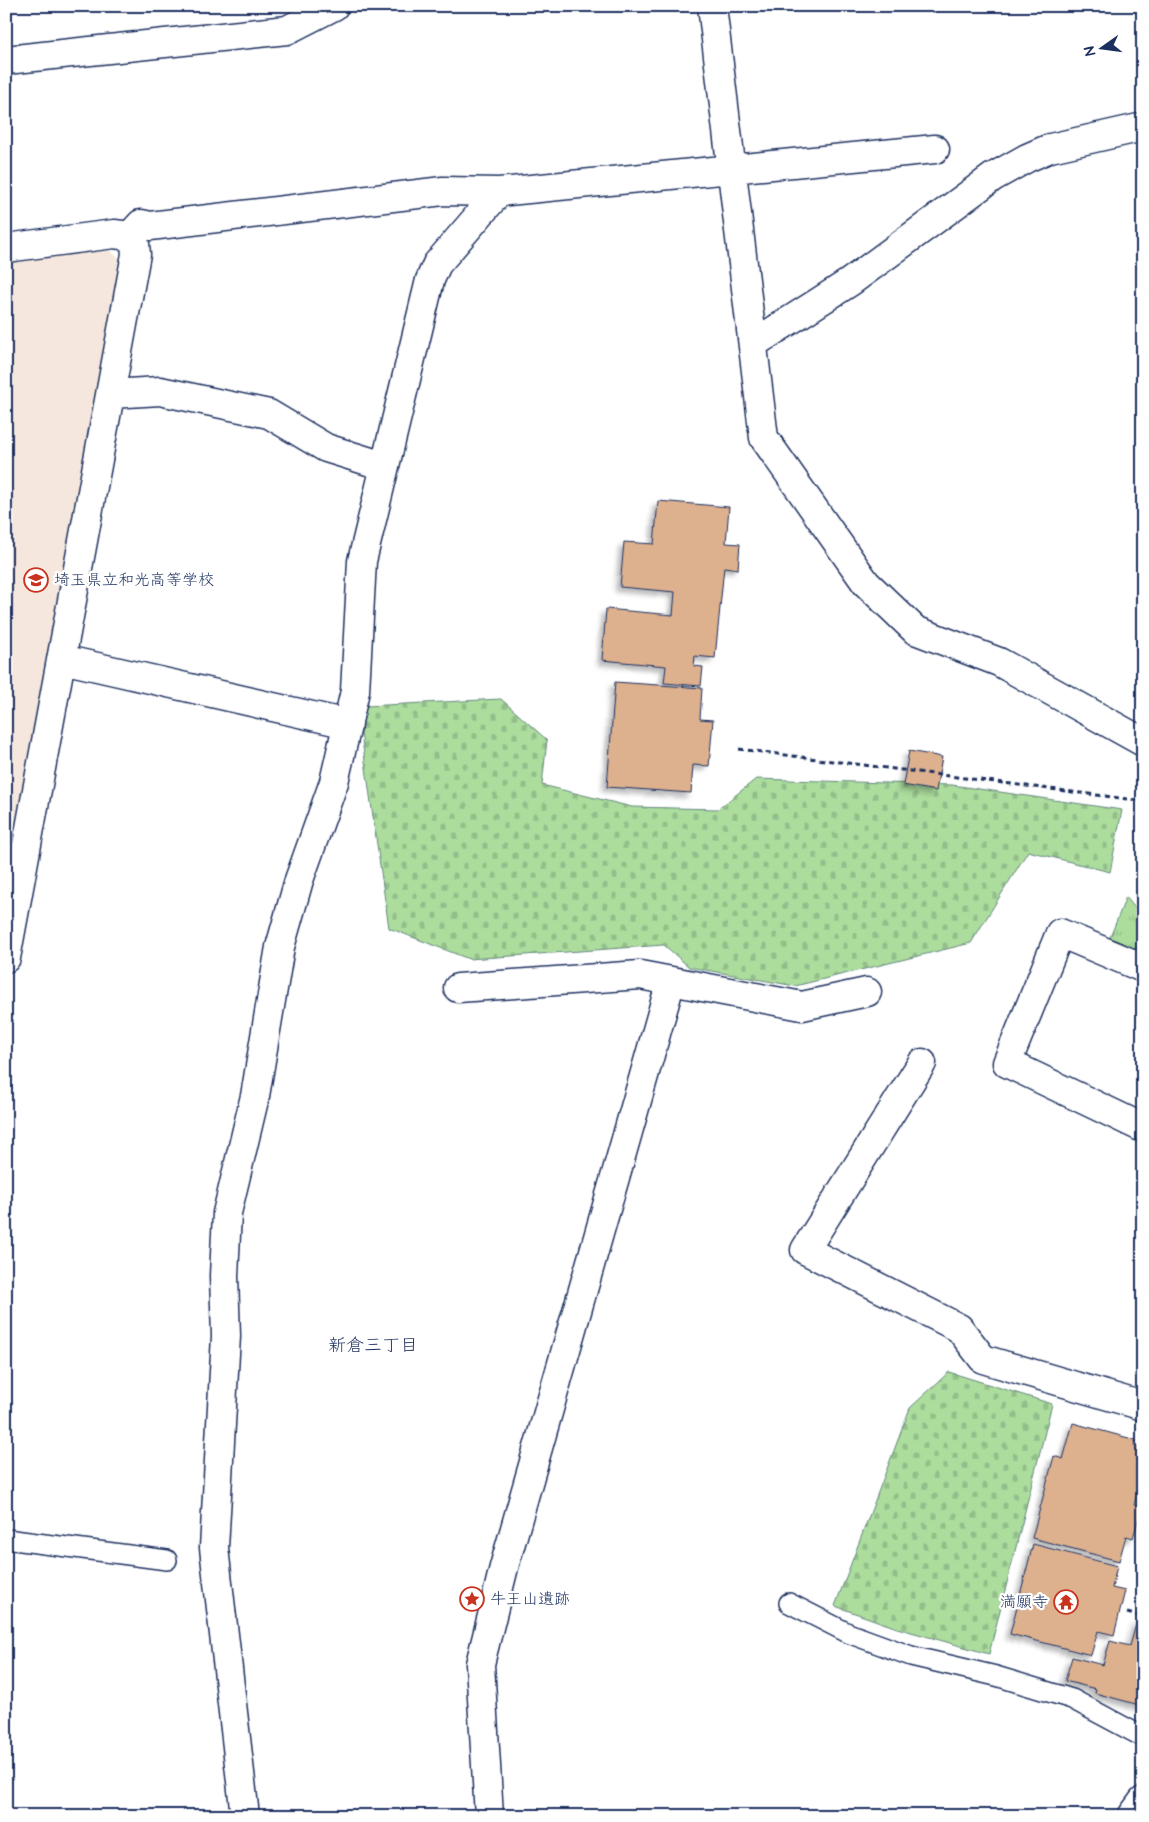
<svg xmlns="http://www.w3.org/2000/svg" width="1149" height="1822" font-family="'Architects Daughter','Klee One',sans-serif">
<defs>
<pattern id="cemetery-stones" width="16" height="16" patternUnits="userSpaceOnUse" patternTransform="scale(1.25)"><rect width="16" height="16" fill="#acdd9d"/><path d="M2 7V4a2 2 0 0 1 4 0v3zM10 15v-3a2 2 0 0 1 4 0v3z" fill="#93be8a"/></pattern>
<pattern id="park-tufts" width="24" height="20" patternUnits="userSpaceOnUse" patternTransform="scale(1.25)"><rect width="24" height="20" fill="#acdd9d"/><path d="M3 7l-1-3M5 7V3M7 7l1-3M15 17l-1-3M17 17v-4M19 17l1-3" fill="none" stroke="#93be8a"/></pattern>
<filter id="shadow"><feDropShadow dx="-4.5" dy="4.5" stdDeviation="2.5" flood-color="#0004"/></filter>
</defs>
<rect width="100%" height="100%" fill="#fff"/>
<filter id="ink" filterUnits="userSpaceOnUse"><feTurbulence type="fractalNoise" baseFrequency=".02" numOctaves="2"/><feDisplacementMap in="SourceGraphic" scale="10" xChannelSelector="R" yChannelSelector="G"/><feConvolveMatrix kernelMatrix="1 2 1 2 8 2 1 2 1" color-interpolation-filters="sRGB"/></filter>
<g filter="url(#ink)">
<path fill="#f5e7dd" d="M 109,250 L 124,262 L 6,897 L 6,260 Z"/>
<path fill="url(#cemetery-stones)" stroke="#64867e" d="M 501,699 L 547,740 L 542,785 L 632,807 L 718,809 L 756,779 L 952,785 L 1122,810 L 1110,872 L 1028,851 L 971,943 L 795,986 L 689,967 L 664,945 L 469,959 L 389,928 L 361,733 L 366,706 Z
M 949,1372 L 1052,1404 L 989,1654 L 897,1628 L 835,1606 L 910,1408 Z"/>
<path fill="url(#park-tufts)" stroke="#64867e" d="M 1126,897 L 1143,918 L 1143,954 L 1109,940 Z"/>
<path fill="#ddb08e" stroke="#1b2f5e" filter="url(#shadow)" d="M 658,501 L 729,507 L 726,543 L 740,544 L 738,569 L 724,567 L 715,658 L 695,656 L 694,666 L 703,667 L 701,686 L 664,683 L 666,666 L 602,660 L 606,609 L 673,615 L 675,592 L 620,587 L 624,542 L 654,544 Z
M 615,682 L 702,688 L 700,719 L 713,720 L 709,766 L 693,765 L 691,793 L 607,787 Z
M 909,751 L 942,757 L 936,791 L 903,785 Z
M 1073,1423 L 1136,1440 L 1134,1446 L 1143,1448 L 1143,1473 L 1134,1505 L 1142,1507 L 1133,1538 L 1126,1536 L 1119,1561 L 1032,1538 L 1054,1456 L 1063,1459 Z
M 1033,1544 L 1117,1566 L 1112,1588 L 1125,1591 L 1114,1635 L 1098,1631 L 1091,1655 L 1010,1634 Z
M 1137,1621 L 1143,1623 L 1143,1706 L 1095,1693 L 1096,1689 L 1065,1681 L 1072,1657 L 1103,1665 L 1110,1641 L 1130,1646 Z"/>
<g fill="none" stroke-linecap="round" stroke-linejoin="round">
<g stroke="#1b2f5e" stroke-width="22">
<path id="service" d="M 6,1539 L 167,1560
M 789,1603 L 848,1633 L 911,1656 L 996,1676 L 1072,1699 L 1143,1737"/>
</g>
<g stroke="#1b2f5e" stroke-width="31">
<path id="minor" d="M 712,6 L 764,438 L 866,583 L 915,630 L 999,662 L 1143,742
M 130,236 L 141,224 L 150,226 L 443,191 L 499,192
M 6,248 L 114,234 L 130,236 L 135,244 L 136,254 L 6,958
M 753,344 L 850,282 L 993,177 L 1027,158 L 1050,148 L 1143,127
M 111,394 L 160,391 L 269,414 L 326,448 L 384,466
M 62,659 L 348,724
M 1143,968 L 1060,933 L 1007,1063 L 1143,1128
M 458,988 L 640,975 L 802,1006 L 867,992
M 922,1063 L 805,1250 L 959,1328 L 983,1359 L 1143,1406
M 245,1816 L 214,1548 L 226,1336 L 224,1276 L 227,1213 L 255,1096 L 280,947 L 299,880 L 334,782 L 355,691 L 362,561 L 430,280 L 437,264 L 499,192 L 935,149
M 489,1816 L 480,1664 L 504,1567 L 671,981"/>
</g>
<g stroke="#1b2f5e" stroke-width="31">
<path id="tertiary" d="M 6,60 L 287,30 L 334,6
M 1132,1816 L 1143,1801"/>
</g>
<path stroke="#1b2f5e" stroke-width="3" stroke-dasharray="5 4" stroke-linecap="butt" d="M 739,749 L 1143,801
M 1127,1613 L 1143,1617"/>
<use href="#service" stroke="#fff" stroke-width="19"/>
<use href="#minor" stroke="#fff" stroke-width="28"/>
<use href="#tertiary" stroke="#fff" stroke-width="28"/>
</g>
</g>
<defs>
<g id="school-ring" transform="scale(1.25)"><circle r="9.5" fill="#fff" stroke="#c8321e" stroke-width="1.5"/><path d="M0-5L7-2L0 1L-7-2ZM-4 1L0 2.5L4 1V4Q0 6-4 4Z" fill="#c8321e"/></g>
<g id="sight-ring" transform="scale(1.25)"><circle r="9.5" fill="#fff" stroke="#c8321e" stroke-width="1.5"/><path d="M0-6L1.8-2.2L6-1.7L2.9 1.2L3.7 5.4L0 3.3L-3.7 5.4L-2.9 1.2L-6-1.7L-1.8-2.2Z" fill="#c8321e"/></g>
<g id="temple-ring" transform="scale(1.25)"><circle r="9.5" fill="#fff" stroke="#c8321e" stroke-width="1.5"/><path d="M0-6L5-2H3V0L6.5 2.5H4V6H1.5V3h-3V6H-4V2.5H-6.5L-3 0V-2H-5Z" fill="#c8321e"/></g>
</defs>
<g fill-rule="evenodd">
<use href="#school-ring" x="36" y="580"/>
<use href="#sight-ring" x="472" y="1599"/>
<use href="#temple-ring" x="1066" y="1602"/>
</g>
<g text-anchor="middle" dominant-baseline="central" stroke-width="4.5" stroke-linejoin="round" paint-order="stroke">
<g font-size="16" fill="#1b2f5e" stroke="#fff" text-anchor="start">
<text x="54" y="580">埼玉県立和光高等学校</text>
<text x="490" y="1599">牛王山遺跡</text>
<text x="1048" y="1602" text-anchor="end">満願寺</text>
</g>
<g font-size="18" fill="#1b2f5e" stroke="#fff">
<text x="373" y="1345">新倉三丁目</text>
</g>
</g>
<rect width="1149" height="1822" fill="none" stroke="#fff" stroke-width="25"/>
<rect x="12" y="12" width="1124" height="1797" fill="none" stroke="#1b2f5e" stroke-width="2" filter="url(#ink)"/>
<g transform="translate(1102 48) rotate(256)" stroke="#ffffff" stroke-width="4" paint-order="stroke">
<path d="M0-4L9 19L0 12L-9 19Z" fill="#1b2f5e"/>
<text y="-8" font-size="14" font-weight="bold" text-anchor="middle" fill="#1b2f5e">N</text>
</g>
</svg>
